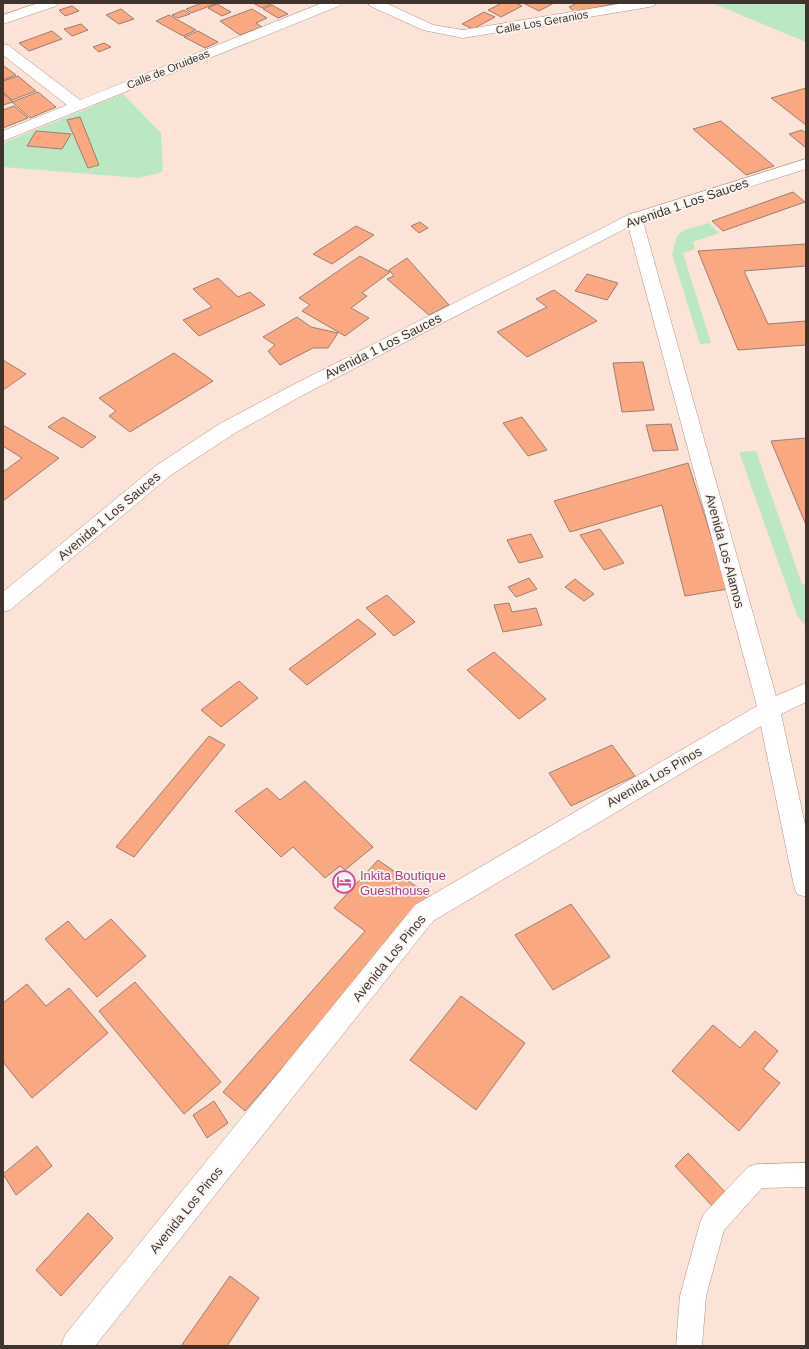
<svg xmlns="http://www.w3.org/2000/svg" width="809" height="1349" font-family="Arial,sans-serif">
<rect width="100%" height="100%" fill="#fce3d7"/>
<path fill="#bbe7c3" d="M 712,3 L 806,3 L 806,42 Z
M 123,94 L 161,133 L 163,172 L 139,178 L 3,167 L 3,143 Z
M 709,223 L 719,233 L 693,242 L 695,249 L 683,253 L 711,343 L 700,344 L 672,254 L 677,236 L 684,230 Z
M 756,451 L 802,584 L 806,583 L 806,627 L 797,615 L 739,452 Z"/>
<path fill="#f9a881" stroke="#9b7f72" d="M 202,3 L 215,4 L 191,13 L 186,9 Z
M 253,3 L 270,3 L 271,4 L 262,8 Z
M 502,3 L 515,3 L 522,6 L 501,17 L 488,10 Z
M 523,3 L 554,3 L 539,11 Z
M 577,3 L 618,3 L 575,12 L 569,7 Z
M 217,4 L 231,12 L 222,16 L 208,8 Z
M 272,5 L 288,14 L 278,18 L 263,9 Z
M 72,6 L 79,11 L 65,16 L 59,10 Z
M 121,9 L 134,19 L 119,24 L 106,15 Z
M 252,9 L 267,18 L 256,23 L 262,27 L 240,35 L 220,21 Z
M 184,10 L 190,14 L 178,18 L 172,15 Z
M 484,12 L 495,17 L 473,29 L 462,24 Z
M 169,15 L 196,30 L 183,36 L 156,21 Z
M 81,24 L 88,30 L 72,36 L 64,29 Z
M 52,31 L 62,39 L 29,51 L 19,43 Z
M 198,31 L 218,42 L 205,48 L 184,37 Z
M 104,43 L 111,47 L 99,52 L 93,47 Z
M 3,66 L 4,66 L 16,75 L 3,80 Z
M 18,76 L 36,91 L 12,100 L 3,92 L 3,81 Z
M 806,88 L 806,125 L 771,98 Z
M 38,92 L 56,107 L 30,118 L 12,102 Z
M 3,93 L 13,102 L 3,105 Z
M 14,106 L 28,118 L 3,128 L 3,110 Z
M 80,117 L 99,165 L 88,168 L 67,120 Z
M 721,121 L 774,166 L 746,175 L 693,129 Z
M 802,130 L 806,133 L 806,148 L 789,134 Z
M 36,131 L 71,134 L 62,149 L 27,146 Z
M 793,192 L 805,202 L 723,231 L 712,221 Z
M 420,222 L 428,228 L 419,233 L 411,226 Z
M 356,226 L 374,235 L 332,264 L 313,254 Z
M 806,244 L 806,266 L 744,271 L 768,324 L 806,321 L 806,345 L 738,350 L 698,251 Z
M 360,256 L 390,272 L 362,293 L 367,296 L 351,308 L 369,318 L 345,336 L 302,311 L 310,305 L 299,298 Z
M 407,258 L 449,305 L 429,315 L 387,279 L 394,276 L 389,270 Z
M 587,274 L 618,283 L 607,300 L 575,291 Z
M 218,278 L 238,297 L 250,292 L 265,305 L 199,336 L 183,320 L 212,307 L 193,289 Z
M 554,290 L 597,321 L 527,357 L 497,332 L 547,307 L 536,299 Z
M 297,317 L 311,327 L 338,333 L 328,348 L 313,348 L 280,365 L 268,351 L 275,345 L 263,337 Z
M 174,353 L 213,381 L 130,432 L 109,416 L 116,411 L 99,398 Z
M 3,360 L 26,374 L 3,390 Z
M 643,362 L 654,410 L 622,412 L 613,363 Z
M 63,417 L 96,437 L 82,448 L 48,427 Z
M 522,417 L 547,450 L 528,456 L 503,423 Z
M 671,424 L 678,450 L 653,451 L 646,425 Z
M 3,425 L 59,458 L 3,501 L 3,472 L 22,458 L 3,446 Z
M 806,438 L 806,525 L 771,441 Z
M 688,463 L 728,589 L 685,596 L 662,505 L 570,532 L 554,501 Z
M 600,529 L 624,563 L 604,570 L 580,535 Z
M 531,534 L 543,557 L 519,563 L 507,540 Z
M 529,578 L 537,589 L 516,597 L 508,587 Z
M 575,579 L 594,594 L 584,601 L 565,587 Z
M 387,595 L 415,622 L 394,636 L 366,608 Z
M 509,603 L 512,612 L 536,608 L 542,625 L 503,632 L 494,605 Z
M 358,619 L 376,634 L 307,685 L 289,669 Z
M 494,652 L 546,699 L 519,719 L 467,670 Z
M 239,681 L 258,698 L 221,727 L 201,710 Z
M 209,736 L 225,745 L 134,857 L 116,847 Z
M 612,745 L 635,776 L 571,806 L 549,773 Z
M 305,781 L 373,847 L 345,870 L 340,866 L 325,878 L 293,847 L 281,857 L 235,811 L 267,788 L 280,800 Z
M 378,860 L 430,896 L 245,1111 L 223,1092 L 365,931 L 334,908 Z
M 571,904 L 610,957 L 553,990 L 515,935 Z
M 111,919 L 146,956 L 97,997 L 45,939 L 68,921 L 85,940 Z
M 135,982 L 221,1082 L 184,1114 L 99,1011 Z
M 27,984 L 46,1006 L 69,988 L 108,1033 L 32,1098 L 3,1062 L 3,1003 Z
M 461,996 L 525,1043 L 476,1110 L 410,1060 Z
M 713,1025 L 740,1048 L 755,1031 L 778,1051 L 763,1069 L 780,1083 L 739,1131 L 672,1071 Z
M 214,1101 L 228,1123 L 207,1138 L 193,1115 Z
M 37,1146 L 52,1166 L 16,1195 L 3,1174 Z
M 688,1153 L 728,1195 L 715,1209 L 675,1166 Z
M 88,1213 L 113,1238 L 61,1296 L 36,1270 Z
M 230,1276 L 259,1298 L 227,1346 L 181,1346 Z"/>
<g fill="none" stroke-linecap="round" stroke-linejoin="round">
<g stroke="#b09486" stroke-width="1">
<path id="lane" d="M 806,1163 L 806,1187 L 762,1188 L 724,1230 L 706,1296 L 702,1346 L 676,1346 L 680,1296 L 700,1223 L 704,1214 L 748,1167 L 757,1164 Z"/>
</g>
<g stroke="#b09486" stroke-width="1">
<path id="street" d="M 38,3 L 58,3 L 56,6 L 3,24 L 3,15 Z
M 322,3 L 341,3 L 339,6 L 3,141 L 3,131 L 67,105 L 3,55 L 3,44 L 8,45 L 80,100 Z
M 368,3 L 386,3 L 433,25 L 463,30 L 625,3 L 656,3 L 654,6 L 649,7 L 463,38 L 423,30 L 370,6 Z
M 634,213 L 640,215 L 642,218 L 776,696 L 806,683 L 806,702 L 781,714 L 806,829 L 806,897 L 797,894 L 794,886 L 761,726 L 433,921 L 95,1346 L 61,1346 L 65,1335 L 415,905 L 757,706 L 626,218 L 628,215 Z"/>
</g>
<g stroke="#b09486" stroke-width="1">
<path id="secondary" d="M 806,159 L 806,169 L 640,221 L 303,395 L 235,433 L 171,475 L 10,610 L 3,612 L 3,592 L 157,465 L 221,423 L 289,387 L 628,215 Z"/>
</g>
<use href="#lane" fill="#fff" fill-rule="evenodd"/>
<use href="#street" fill="#fff" fill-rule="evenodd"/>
<use href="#secondary" fill="#fff" fill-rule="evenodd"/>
</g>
<defs>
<g id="hotel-ring" transform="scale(1.15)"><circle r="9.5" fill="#fbf5f2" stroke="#d1479c" stroke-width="1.5"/><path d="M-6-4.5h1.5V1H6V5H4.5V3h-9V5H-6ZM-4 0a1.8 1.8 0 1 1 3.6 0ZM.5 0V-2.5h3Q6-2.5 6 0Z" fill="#d1479c"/></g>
</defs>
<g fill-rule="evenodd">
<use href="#hotel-ring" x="344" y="882"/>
</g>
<g text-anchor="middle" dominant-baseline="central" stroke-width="3.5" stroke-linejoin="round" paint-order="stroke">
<g font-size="11" fill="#3e332d" stroke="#fbf5f2">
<text transform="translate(542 22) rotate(-10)">Calle Los Geranios</text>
<text transform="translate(168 69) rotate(-22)">Calle de Oruideas</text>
</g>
<g font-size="13" fill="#3e332d" stroke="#fbf5f2">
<text transform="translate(687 203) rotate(-19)">Avenida 1 Los Sauces</text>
<text transform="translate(383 346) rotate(-27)">Avenida 1 Los Sauces</text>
<text transform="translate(109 516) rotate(-40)">Avenida 1 Los Sauces</text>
<text transform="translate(725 551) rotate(75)">Avenida Los Alamos</text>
<text transform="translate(654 777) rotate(-30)">Avenida Los Pinos</text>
<text transform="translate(389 958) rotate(-51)">Avenida Los Pinos</text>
<text transform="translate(186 1210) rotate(-51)">Avenida Los Pinos</text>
</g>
<g font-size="13" fill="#b23c85" stroke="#fbf5f2" text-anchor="start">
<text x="360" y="875">Inkita Boutique<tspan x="360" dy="15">Guesthouse</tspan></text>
</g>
</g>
<rect width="809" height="1349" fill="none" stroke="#3e332d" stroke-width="8"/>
</svg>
